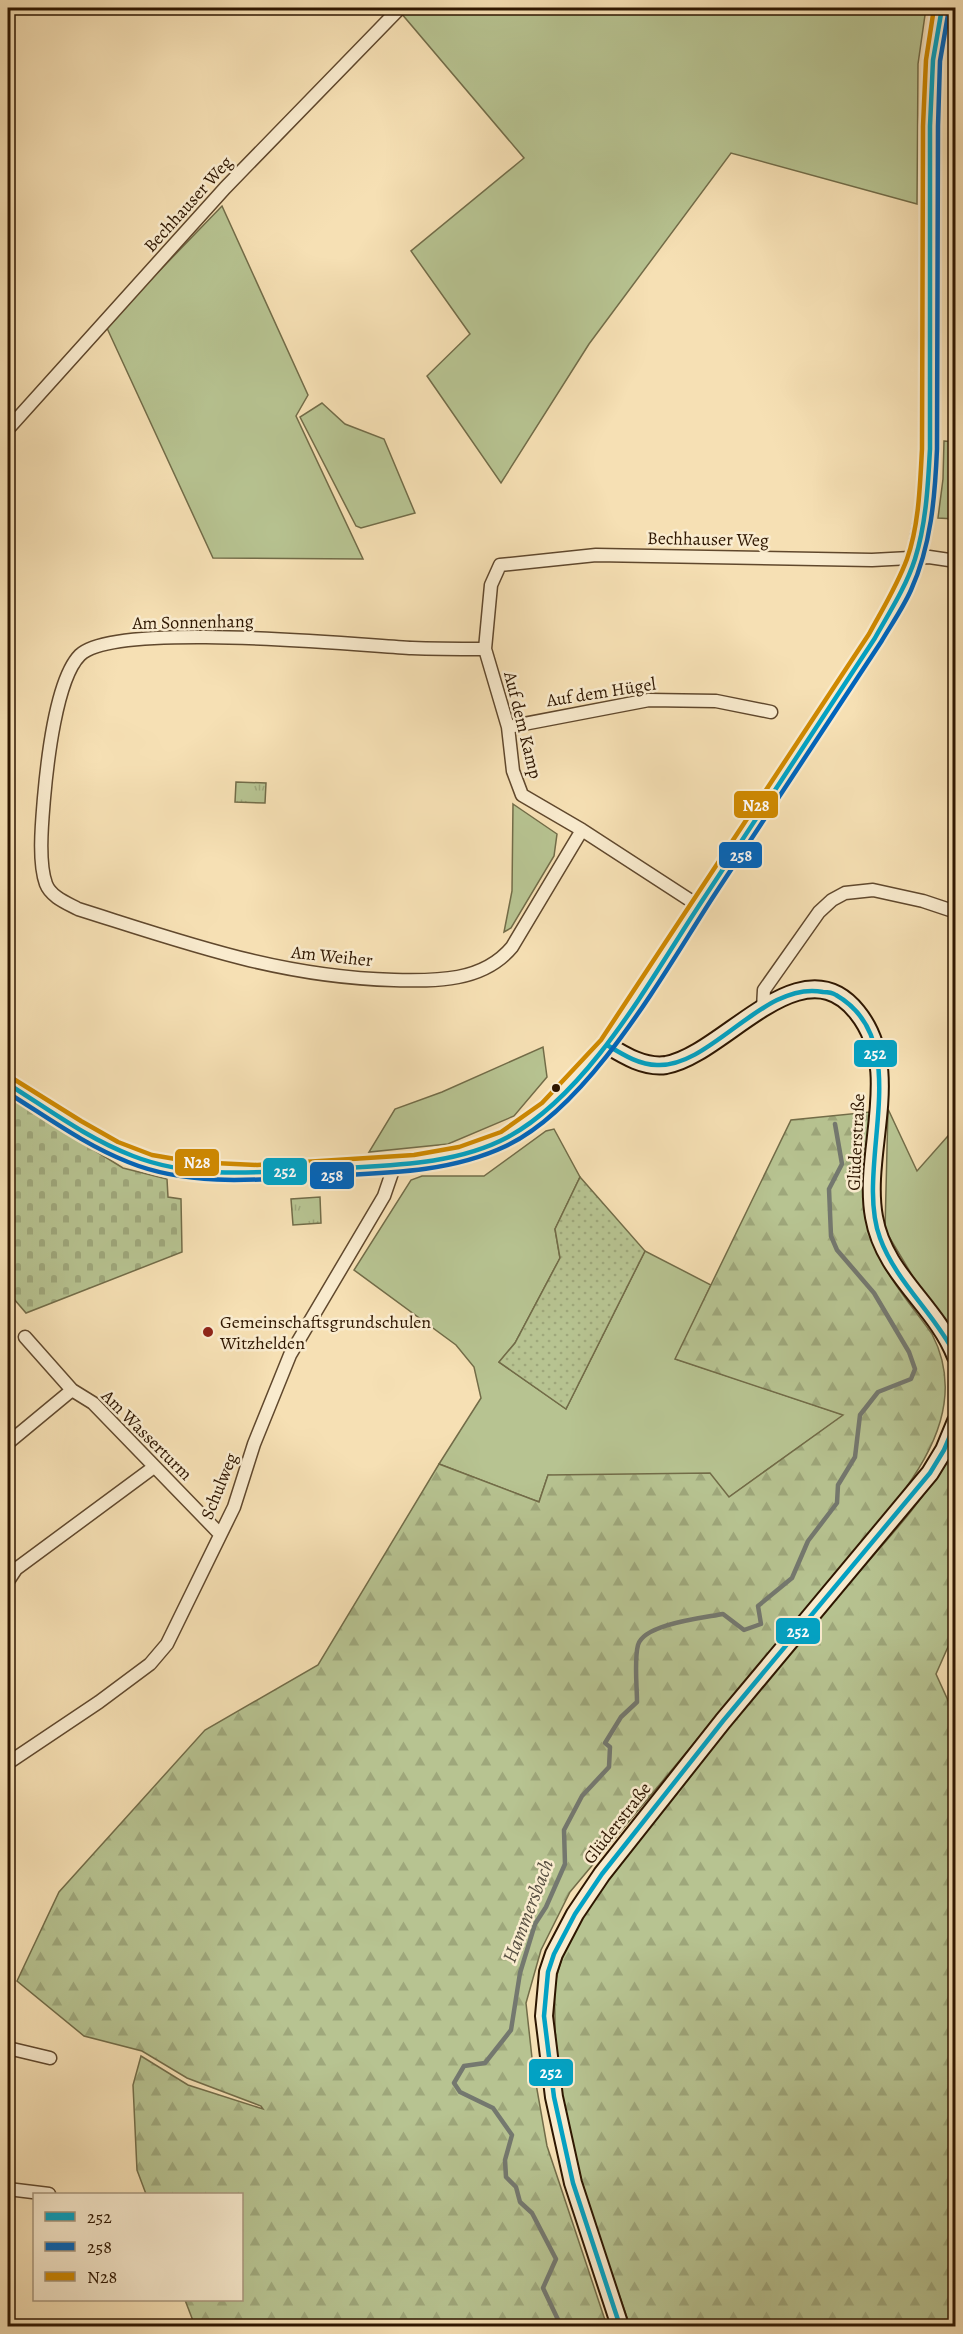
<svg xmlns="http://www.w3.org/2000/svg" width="963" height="2334" font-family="Alegreya,serif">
<defs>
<pattern id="forest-firs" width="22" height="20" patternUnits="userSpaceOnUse" patternTransform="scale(1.5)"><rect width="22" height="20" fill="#b7c391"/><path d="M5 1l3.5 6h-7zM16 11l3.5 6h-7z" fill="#9ea77b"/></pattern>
<pattern id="cemetery-stones" width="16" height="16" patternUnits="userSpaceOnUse" patternTransform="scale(1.5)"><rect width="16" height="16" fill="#b7c391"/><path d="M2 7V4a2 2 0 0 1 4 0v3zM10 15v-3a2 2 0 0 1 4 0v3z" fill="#9ea77b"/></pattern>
<pattern id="park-tufts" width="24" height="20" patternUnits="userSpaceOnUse" patternTransform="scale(1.5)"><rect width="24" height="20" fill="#b7c391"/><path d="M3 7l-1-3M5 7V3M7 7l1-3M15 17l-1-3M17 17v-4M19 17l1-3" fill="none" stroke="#9ea77b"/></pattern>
<pattern id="garden-dots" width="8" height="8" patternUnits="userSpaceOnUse" patternTransform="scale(1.5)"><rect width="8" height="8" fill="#b7c391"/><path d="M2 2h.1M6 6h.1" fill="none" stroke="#9ea77b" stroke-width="1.8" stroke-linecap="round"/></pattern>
</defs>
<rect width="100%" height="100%" fill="#f6e0b4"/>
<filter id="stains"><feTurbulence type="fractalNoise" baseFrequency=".00333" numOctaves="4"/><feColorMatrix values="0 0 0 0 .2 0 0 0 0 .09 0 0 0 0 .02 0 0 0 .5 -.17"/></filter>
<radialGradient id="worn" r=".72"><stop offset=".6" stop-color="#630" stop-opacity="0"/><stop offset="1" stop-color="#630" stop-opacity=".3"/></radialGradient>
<path fill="#b7c391" stroke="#726c48" stroke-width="1.5" d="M 407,8 L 926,8 L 918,64 L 917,204 L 731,153 L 589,344 L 501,483 L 427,376 L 470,334 L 411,251 L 524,158 L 401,13 Z
M 222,206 L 308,395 L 296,416 L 363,559 L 213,558 L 106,326 Z
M 322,403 L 345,424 L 384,439 L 415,513 L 361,528 L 356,526 L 300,417 Z
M 944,441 L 955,442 L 955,519 L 938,518 L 943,479 Z
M 513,804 L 557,834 L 554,856 L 511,928 L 504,932 L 512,891 Z
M 543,1047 L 547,1077 L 514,1116 L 448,1144 L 369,1152 L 395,1109 L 442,1092 Z
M 888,1109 L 917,1171 L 955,1128 L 955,1343 L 924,1295 L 885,1230 Z
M 554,1129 L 580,1177 L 555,1229 L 560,1258 L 515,1343 L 499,1362 L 566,1409 L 645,1251 L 711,1285 L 676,1359 L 844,1415 L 729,1497 L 548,1475 L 539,1502 L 439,1464 L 481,1398 L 474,1367 L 456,1345 L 354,1270 L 411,1180 L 422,1176 L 484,1176 L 546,1131 Z"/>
<path fill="url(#forest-firs)" stroke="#726c48" stroke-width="1.5" d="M 870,1112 C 867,1150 859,1192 869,1229 C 880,1271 908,1300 932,1334 C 963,1394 935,1451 896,1501 L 570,1892 L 541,1950 L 526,2003 L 533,2067 L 547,2146 L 607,2326 L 195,2326 L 185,2300 L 242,2300 L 242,2194 L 146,2194 L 137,2170 L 133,2085 L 141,2056 L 188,2085 L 263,2109 L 261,2106 L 187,2078 L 142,2051 L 84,2036 L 17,1981 L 59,1892 L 205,1730 L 318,1665 L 439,1464 L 539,1502 L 548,1475 L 710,1473 L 729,1497 L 843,1415 L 675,1359 L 791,1120 Z
M 955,1447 L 955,1631 L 936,1674 L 956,1718 L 955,2326 L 630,2326 C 597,2230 556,2125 555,2022 C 555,2011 554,1998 555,1986 C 562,1934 608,1881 639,1840 C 700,1761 763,1683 827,1608 C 871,1557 923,1505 955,1447 Z"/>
<path fill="url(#cemetery-stones)" stroke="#726c48" stroke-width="1.5" d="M 8,1097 L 123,1168 L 167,1179 L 168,1197 L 181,1199 L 182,1252 L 26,1313 L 8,1292 Z"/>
<path fill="url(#park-tufts)" stroke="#726c48" stroke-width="1.5" d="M 236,782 L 266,783 L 265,803 L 235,802 Z
M 320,1197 L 321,1223 L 293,1225 L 291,1199 Z"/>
<path fill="url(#garden-dots)" stroke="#726c48" stroke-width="1.5" d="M 580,1177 L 645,1251 L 566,1409 L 499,1362 L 515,1343 L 560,1258 L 555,1229 Z"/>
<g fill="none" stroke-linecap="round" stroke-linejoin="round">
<path stroke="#74786f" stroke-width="4.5" d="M 561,2326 L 543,2288 L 556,2259 L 532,2213 L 520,2202 L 516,2187 L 506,2177 L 505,2160 L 512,2135 L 493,2108 L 460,2092 L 454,2083 L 464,2066 L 485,2063 L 511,2030 L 520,1973 L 535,1924 L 546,1907 L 565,1864 L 564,1830 L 582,1796 L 609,1767 L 610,1747 L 605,1743 L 621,1717 L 637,1702 C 637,1686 634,1660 638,1645 C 644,1624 703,1618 723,1614 L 744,1630 L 761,1624 L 758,1606 L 792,1578 L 808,1541 L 837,1503 L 838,1485 L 855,1457 L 860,1415 L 878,1392 L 911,1379 L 915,1369 L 909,1352 L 874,1293 L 837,1250 L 831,1236 L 829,1189 L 842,1164 L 835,1124"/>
<g stroke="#60482d" stroke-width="15">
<path id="minor" d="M 8,429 L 225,188 L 400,8
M 485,649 C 461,649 436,649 412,648 C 355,645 115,621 80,655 C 56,679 47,764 44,798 C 42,822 38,862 46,884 C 51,897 67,903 78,909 C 186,943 279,977 394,980 C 436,981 483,982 512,947 L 582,830
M 508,727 L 649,700 L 716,701 L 771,712
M 699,906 L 582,830 L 522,795 L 513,771 L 508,727 L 485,649 L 491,585 L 500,565 L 596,555 L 872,560 L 929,557 L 956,561
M 763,1008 L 764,990 L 819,912 L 832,900 L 845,893 L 873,890 L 923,901 L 956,912
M 25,1337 L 72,1390 L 93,1403 L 219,1533
M 8,1443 L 72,1390
M 8,1581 L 16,1569 L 154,1467
M 8,1763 L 99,1702 L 150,1664 L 167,1644 L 234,1507 L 254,1444 L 290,1355 L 384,1196 L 395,1164
M 8,2048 L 50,2058
M 8,2189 L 49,2194"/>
</g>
<g stroke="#2e1600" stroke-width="20">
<path id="secondary" d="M 607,1045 C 625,1056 645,1068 666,1065 C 724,1055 801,942 857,1012 C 904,1070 862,1151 874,1217 C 884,1275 936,1305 956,1357
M 8,1084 C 49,1109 105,1150 150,1162 C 205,1177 266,1172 322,1169 C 382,1165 448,1166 504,1139 C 546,1118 576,1079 607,1045 L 875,638 L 904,587 L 915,559 L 927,498 L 930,449 L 930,126 L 933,60 L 942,8
M 620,2326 L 573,2183 L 554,2097 L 544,2016 L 548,1972 L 554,1954 L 575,1914 L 602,1874 L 723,1721 L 930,1473 L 944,1450 L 956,1421"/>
</g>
<use href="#minor" stroke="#f9ebce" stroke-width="12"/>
<use href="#secondary" stroke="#f9ebce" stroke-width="16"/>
<g stroke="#f9ebce" stroke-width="9">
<path id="bus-1" d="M 607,1045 C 622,1054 639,1065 657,1065 C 711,1068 764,980 823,992 C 827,992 833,993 836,995 C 918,1042 853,1166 880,1238 C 896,1282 935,1314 956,1356
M 8,1084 C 48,1109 88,1139 133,1156 C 194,1180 263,1172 327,1169 C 387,1165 454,1166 508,1137 C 591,1092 652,976 704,898 C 761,812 818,725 875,638 C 889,613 906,587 915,559 C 926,524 928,486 930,449 L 930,126 L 933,60 L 942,8
M 620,2326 L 573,2183 L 554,2097 L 544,2016 L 548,1972 L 554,1954 L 575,1914 L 602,1874 L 723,1721 L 930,1473 L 944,1450 L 956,1422"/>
</g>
<g stroke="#f9ebce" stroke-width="9">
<path id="bus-2" d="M 8,1093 C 47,1117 85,1145 128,1162 C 189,1187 259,1180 323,1176 C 385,1173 449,1173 506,1146 C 591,1106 664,972 715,894 C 770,810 826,726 881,642 C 891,625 903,608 911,590 C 931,546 935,497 937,449 L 938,126 L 940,61 L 949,9"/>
</g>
<g stroke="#f9ebce" stroke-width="9">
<path id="bus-3" d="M 12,1078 L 81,1121 L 118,1142 L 152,1155 L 193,1162 L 257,1165 L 414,1155 L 459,1147 L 501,1132 L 542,1103 L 601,1040 L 869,634 C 882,610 897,586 907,559 C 919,525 920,485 922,449 L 923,126 L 926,60 L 934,8"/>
</g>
<use href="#bus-1" stroke="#02a2c4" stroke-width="4.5"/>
<use href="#bus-2" stroke="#0065bd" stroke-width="4.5"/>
<use href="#bus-3" stroke="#cf8900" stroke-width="4.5"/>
</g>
<circle fill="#2e1600" stroke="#f9ebce" stroke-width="2" cx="556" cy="1088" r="5"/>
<circle fill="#8f2418" stroke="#f9ebce" stroke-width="2" cx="208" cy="1332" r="6"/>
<g text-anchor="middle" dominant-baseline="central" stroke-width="5" stroke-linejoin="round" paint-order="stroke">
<g font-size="18" fill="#2e1600" stroke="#f9ebce">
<text transform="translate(188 204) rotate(-48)">Bechhauser Weg</text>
<text transform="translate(708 539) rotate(1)">Bechhauser Weg</text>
<text transform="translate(193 622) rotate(-1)">Am Sonnenhang</text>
<text transform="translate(601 692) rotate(-9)">Auf dem Hügel</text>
<text transform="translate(523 725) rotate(76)">Auf dem Kamp</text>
<text transform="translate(332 956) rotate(6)">Am Weiher</text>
<text transform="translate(856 1142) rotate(-87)">Glüderstraße</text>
<text transform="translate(147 1435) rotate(45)">Am Wasserturm</text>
<text transform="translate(219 1486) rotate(-68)">Schulweg</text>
<text transform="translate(617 1823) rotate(-52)">Glüderstraße</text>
</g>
<g font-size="18" fill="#2e1600" stroke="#f9ebce" text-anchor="start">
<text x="220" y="1322">Gemeinschaftsgrundschulen<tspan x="220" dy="21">Witzhelden</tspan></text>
</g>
<g font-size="20" font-style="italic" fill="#574f41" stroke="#f9ebce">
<text transform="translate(528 1911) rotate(-69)">Hammersbach</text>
</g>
</g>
<g stroke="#f9ebce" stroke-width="2">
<rect x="733" y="790" width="46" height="29" rx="6" fill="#cf8900"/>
<rect x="718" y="841" width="45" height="28" rx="6" fill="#0065bd"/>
<rect x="853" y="1039" width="45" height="29" rx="6" fill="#02a2c4"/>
<rect x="174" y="1148" width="46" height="29" rx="6" fill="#cf8900"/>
<rect x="262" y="1157" width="46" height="29" rx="6" fill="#02a2c4"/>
<rect x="309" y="1161" width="46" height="29" rx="6" fill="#0065bd"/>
<rect x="775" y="1617" width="46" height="28" rx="6" fill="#02a2c4"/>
<rect x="528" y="2058" width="46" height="29" rx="6" fill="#02a2c4"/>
</g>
<g font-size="16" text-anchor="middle" font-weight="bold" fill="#fff">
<text x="756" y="811">N28</text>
<text x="741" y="861">258</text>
<text x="875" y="1059">252</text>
<text x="197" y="1168">N28</text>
<text x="285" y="1177">252</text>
<text x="332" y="1181">258</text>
<text x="798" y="1637">252</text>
<text x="551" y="2078">252</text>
</g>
<rect width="963" height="2334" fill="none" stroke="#f6e0b4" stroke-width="30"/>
<rect x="9" y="9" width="945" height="2316" fill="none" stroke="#2e1600" stroke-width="3"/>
<rect x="15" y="15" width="933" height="2304" fill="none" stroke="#2e1600" stroke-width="1.5"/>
<rect x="33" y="2193" width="210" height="108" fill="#f9ebce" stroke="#a8967c" stroke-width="1.5"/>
<rect x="45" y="2212" width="30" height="9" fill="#02a2c4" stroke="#a8967c" stroke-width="1.5"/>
<text x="87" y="2223" font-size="18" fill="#2e1600">252</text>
<rect x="45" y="2242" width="30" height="9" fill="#0065bd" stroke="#a8967c" stroke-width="1.5"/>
<text x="87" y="2253" font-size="18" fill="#2e1600">258</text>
<rect x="45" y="2272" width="30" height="9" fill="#cf8900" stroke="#a8967c" stroke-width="1.5"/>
<text x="87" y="2283" font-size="18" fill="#2e1600">N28</text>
<rect width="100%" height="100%" filter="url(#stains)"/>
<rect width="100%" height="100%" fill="url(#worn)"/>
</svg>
